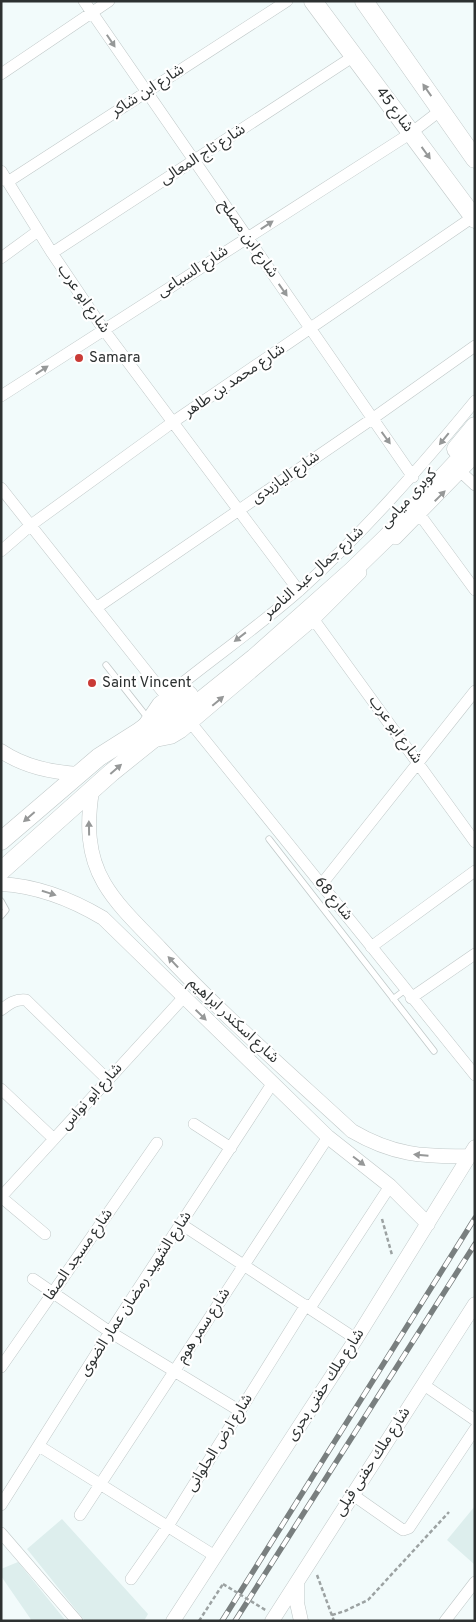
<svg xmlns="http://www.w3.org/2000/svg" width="476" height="1622" font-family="Overpass,'Noto Sans Arabic',sans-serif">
<rect width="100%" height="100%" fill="#f2fbfb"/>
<path fill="#ddeeed" d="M 475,1506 L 475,1565 L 447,1540 Z
M 62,1519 L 148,1614 L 144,1621 L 85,1621 L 27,1549 Z
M 18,1562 L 66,1621 L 32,1621 L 1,1576 L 1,1569 Z"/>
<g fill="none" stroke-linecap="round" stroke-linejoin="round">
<g stroke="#c0c8c8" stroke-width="7">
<path id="service" d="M 106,665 L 147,717
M 269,839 L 434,1051
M 1,901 L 6,910 L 1,916
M 393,999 L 405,990"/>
</g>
<g stroke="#c0c8c8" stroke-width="12">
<path id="minor" d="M 84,1 L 413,477
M 1,74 L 109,1
M 1,171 L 52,253 L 104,330 L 299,591
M 3,180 L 9,181 L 287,1
M 52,253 L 354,56
M 1,258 L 38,231
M 1,396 L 411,133 L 441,110
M 462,473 L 475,485
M 1,488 L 166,696
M 420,515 L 475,590
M 396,539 L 475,458
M 1,551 L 31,525 L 173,422 L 473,217
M 96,608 L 372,419 L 475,346
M 314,620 L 475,842
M 191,723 L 475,1075
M 143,725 L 158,703 C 204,664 255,630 300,590 C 364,532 420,468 475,401
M 152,742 L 172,738 L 182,732 L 314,620 L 361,573
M 321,885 L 475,691
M 371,947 L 475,871
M 411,998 L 475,954
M 1,1010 C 10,1003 15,999 26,1000 L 108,1080
M 1,1089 L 54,1139
M 194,1124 L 231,1148
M 1,1197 L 183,998
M 1,1197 L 45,1234
M 181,1224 L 356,1339
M 33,1279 L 110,1332 L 240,1411
M 310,1308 L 390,1186
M 1,1367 L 157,1143
M 424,1385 L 475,1420
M 39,1446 L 215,1556
M 353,1495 L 400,1528 L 403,1530 L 409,1528 L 475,1429
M 1,1505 L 110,1332 L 272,1084
M 80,1515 L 328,1137
M 1,1533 L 77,1621
M 131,1579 L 168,1526 L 306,1305
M 445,1621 L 475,1582"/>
</g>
<g stroke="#c0c8c8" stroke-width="15">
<path id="tertiary" d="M 1,751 C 25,767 51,772 79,774
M 92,791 C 87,823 87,854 104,883 C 118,907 141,928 160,948 C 220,1013 287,1071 352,1131 C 393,1155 423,1157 469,1156
M 1,884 C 38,886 71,899 103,918 L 328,1137 L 390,1186 L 428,1224
M 297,1582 L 297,1603 L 301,1621
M 173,1621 L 356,1339 L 475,1147
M 272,1621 L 475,1304"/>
</g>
<g stroke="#c0c8c8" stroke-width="19">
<path id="primary" d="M 313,1 L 475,219
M 364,1 L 475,159
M 456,449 L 475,426
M 1,841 L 99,757 L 140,731 L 189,695
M 1,871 L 112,772 L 254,658 L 353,570 L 387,537 L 475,443"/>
</g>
<path stroke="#9ca2a2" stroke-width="2.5" stroke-dasharray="4 2.5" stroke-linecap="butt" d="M 382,1219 L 392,1255
M 317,1575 L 334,1621
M 332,1615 L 345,1611 L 368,1600 L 449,1512
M 199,1621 L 223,1584"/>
<use href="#service" stroke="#fff" stroke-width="5.5"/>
<use href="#minor" stroke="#fff" stroke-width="11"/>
<use href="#tertiary" stroke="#fff" stroke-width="14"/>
<use href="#primary" stroke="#fff" stroke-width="18"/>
<g stroke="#797f7f" stroke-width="5.5">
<path id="rail" d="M 222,1621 L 475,1218
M 235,1621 L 475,1244"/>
</g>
<use href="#rail" stroke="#fff" stroke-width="4" stroke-dasharray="11" stroke-linecap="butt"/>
<path stroke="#9ca2a2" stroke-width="2.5" stroke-dasharray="4 2.5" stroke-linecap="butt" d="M 223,1584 L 267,1611"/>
</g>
<defs><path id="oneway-solid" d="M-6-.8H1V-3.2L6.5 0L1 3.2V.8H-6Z" transform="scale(1.25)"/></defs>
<g fill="#969898">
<use href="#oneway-solid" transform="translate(111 41) rotate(56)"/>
<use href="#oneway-solid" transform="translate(427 90) rotate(-125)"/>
<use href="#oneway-solid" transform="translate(426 153) rotate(54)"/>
<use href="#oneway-solid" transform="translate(267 225) rotate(-33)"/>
<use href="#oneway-solid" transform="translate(283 290) rotate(55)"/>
<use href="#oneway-solid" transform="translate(42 370) rotate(-33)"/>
<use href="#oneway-solid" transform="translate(386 438) rotate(54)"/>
<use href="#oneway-solid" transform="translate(444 439) rotate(129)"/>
<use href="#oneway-solid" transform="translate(440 496) rotate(-45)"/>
<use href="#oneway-solid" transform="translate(240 637) rotate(142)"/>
<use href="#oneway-solid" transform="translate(218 701) rotate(-40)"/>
<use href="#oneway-solid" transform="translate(116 769) rotate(-41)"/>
<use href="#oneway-solid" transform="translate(29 817) rotate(139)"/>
<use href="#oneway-solid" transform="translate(89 828) rotate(-91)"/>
<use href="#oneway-solid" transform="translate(49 893) rotate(17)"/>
<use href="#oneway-solid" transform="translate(173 962) rotate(-133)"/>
<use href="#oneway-solid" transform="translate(201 1015) rotate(44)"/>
<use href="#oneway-solid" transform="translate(421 1155) rotate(-175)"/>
<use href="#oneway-solid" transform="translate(359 1161) rotate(37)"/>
</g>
<g fill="#c93b36" stroke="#fff" stroke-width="2">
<circle cx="79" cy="358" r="5"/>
<circle cx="92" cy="683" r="5"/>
</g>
<g text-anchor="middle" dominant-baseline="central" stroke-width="4.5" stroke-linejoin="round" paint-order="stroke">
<g font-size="15" fill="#2d3131" stroke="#fff">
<text transform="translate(148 91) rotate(-33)">شارع ابن شاكر</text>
<text transform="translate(394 110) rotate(53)">شارع 45</text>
<text transform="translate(203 155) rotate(-33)">شارع تاج المعالى</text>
<text transform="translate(248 239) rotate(55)">شارع ابن مصلح</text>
<text transform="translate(193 272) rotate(-33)">شارع السباعى</text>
<text transform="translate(83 299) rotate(55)">شارع ابو عرب</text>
<text transform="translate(235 381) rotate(-34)">شارع محمد بن طاهر</text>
<text transform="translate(286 478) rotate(-35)">شارع اليازيدى</text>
<text transform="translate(409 499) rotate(-47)">كوبرى ميامى</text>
<text transform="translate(314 573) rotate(-42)">شارع جمال عبد الناصر</text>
<text transform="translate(395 730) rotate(54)">شارع ابو عرب</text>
<text transform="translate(333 899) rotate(51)">شارع 68</text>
<text transform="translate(233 1021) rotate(43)">شارع اسكندر ابراهيم</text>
<text transform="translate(92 1097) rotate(-48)">شارع ابو نواس</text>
<text transform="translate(79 1255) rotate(-55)">شارع مسجد الصفا</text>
<text transform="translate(136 1294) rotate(-57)">شارع الشهيد رمضان عمار الضوى</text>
<text transform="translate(204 1326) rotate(-57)">شارع سمر هوم</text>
<text transform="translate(326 1385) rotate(-57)">شارع ملك حفنى بحرى</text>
<text transform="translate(220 1443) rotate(-58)">شارع ارض الحلوانى</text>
<text transform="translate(373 1462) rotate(-57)">شارع ملك حفنى قبلى</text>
</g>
<g font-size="15" fill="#2d3131" stroke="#fff" text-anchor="start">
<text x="89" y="358">Samara</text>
<text x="102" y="683">Saint Vincent</text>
</g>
</g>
<rect width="476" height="1622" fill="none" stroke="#2d3131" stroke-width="5"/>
</svg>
